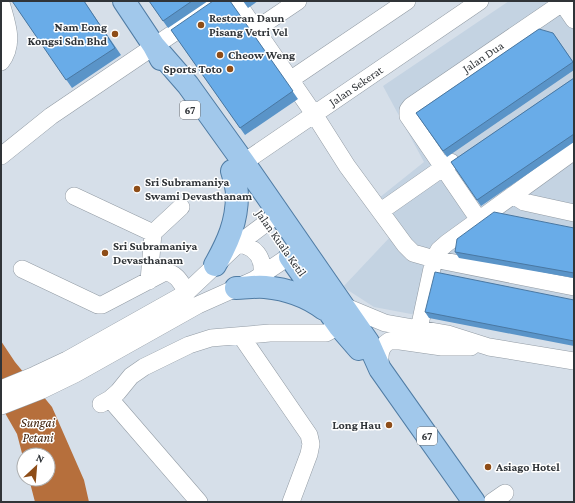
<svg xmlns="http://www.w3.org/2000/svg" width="575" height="503" font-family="'Crimson Pro',serif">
<rect width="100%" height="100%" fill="#d6dfe9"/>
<path fill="#c4d3e2" d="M 509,1 L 574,1 L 574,345 L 374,307 L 343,287 L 391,236 L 369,206 L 424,162 L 383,86 Z"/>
<path fill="#b66f3c" d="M 1,341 L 15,362 L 52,407 L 84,480 L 89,502 L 35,502 L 29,479 L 48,479 L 48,455 L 24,455 L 24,461 L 17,434 L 1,406 Z"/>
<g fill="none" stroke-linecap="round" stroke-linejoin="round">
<g stroke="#929ba4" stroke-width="18">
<path id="minor" d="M 236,1 L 314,114 L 347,166 L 405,245 L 413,253 L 434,259 L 574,287
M 561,1 L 574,20
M 1,3 C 7,24 15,43 1,62
M 255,30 L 298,1
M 290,80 L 407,1
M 1,156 L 51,116 L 221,1
M 234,169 L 480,1
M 513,195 L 524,202 L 574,213
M 74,196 L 153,233
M 381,211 L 451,162
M 479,220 L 408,116 L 408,110 L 411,106 L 565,1
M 238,244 C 255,246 264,257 262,275
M 22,269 L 98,305 L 102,305 L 165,272 C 177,273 181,283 187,292
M 149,281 L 153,233 L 181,207
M 344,306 L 385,323 L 448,334 L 489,347 L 574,361
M 419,329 L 434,259 L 439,250 L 447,243 L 574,151
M 241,336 L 309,435 L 311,444 L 309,454 L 291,502
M 380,369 C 380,357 378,348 389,341 L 400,341 L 442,347 L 471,347
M 1,389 L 35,375 L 67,360 L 181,296 L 187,292 L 238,244 L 278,214
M 110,399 L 199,502
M 101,404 L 110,399 L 118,392 L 131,376 L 144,367 L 189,345 L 211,338 L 270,333 L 326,333 L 339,326
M 1,406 L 42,390 L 75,374 L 198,305 L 254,280 L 300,249
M 492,502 L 505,493"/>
</g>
<g stroke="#507ca4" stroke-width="24">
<path id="major" d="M 124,1 L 154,46 L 161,59
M 154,46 L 188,85 L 244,163 L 368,342 L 380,369 L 474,502
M 290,257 L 339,326 L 359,349
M 215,265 C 228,242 237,222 237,195 C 237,187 234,178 232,171
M 236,288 C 245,288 256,286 265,287 C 286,289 307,296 324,309"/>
</g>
<use href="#minor" stroke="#fff" stroke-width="17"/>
<use href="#major" stroke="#a1c8eb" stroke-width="22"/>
</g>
<path fill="#5a94c8" d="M 12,1 L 84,1 L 121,55 L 72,88 Z
M 149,1 L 208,1 L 168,28 Z
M 230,1 L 298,99 L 245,135 L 171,30 Z
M 243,1 L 258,1 L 248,8 Z
M 553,33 L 574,63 L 574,70 L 447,157 L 416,113 Z
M 574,78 L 574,142 L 481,206 L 451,162 Z
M 574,228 L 574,278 L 459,258 L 455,252 Z
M 574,300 L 574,346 L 429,318 L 425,312 Z"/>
<path fill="#69ace8" stroke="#4a78a2" d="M 12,1 L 84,1 L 115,48 L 66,80 Z
M 149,1 L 192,1 L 163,21 Z
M 213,1 L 230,1 L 293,91 L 240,128 L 171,30 Z
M 539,29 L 553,33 L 573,62 L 443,151 L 416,113 Z
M 574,78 L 574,134 L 477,200 L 451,162 Z
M 494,212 L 574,228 L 574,273 L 455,252 L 457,239 Z
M 435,272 L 574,300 L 574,341 L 425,312 Z"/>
<g fill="#8e4d18" stroke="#fff" stroke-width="1.5">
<circle cx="201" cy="25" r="4"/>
<circle cx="115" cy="34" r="4"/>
<circle cx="220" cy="55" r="4"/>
<circle cx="230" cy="69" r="4"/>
<circle cx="137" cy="189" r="4"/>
<circle cx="105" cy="253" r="4"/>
<circle cx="389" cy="425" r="4"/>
<circle cx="488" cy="467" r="4"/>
</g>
<g text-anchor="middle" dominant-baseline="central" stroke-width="3" stroke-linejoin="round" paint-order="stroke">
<g fill="#fff" stroke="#6e7174" stroke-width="1">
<rect x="180" y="101" width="20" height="18" rx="3"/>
<rect x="417" y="427" width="20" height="18" rx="3"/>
</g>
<g font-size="11" font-weight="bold" fill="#303438">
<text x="190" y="110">67</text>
<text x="427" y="436">67</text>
</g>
<g font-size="12" font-weight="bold" fill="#303438" stroke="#fff" text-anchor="start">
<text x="209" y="18">Restoran Daun<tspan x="209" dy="14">Pisang Vetri Vel</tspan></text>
<text x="107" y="27" text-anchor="end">Nam Eong<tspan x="107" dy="14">Kongsi Sdn Bhd</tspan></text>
<text x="228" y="55">Cheow Weng</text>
<text x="222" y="69" text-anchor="end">Sports Toto</text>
<text x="145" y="182">Sri Subramaniya<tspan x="145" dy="14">Swami Devasthanam</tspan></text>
<text x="113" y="246">Sri Subramaniya<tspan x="113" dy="14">Devasthanam</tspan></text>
<text x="381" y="425" text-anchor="end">Long Hau</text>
<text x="496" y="467">Asiago Hotel</text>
</g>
<g font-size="12" fill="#303438" stroke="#fff">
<text transform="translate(483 57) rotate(-34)">Jalan Dua</text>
<text transform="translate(356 86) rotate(-34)">Jalan Sekerat</text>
<text transform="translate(281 243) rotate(55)">Jalan Kuala Ketil</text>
</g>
<g font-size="13" font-style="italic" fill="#41230d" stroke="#fff">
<text x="38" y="422">Sungai<tspan x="38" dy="15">Petani</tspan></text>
</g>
</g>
<rect width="575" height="503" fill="none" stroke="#303438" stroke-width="4"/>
<g transform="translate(36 467) rotate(26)"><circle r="19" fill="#ffffff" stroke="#acaeaf"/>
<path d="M0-3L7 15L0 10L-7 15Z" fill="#8e4d18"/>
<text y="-6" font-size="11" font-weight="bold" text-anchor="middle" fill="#303438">N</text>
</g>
</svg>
